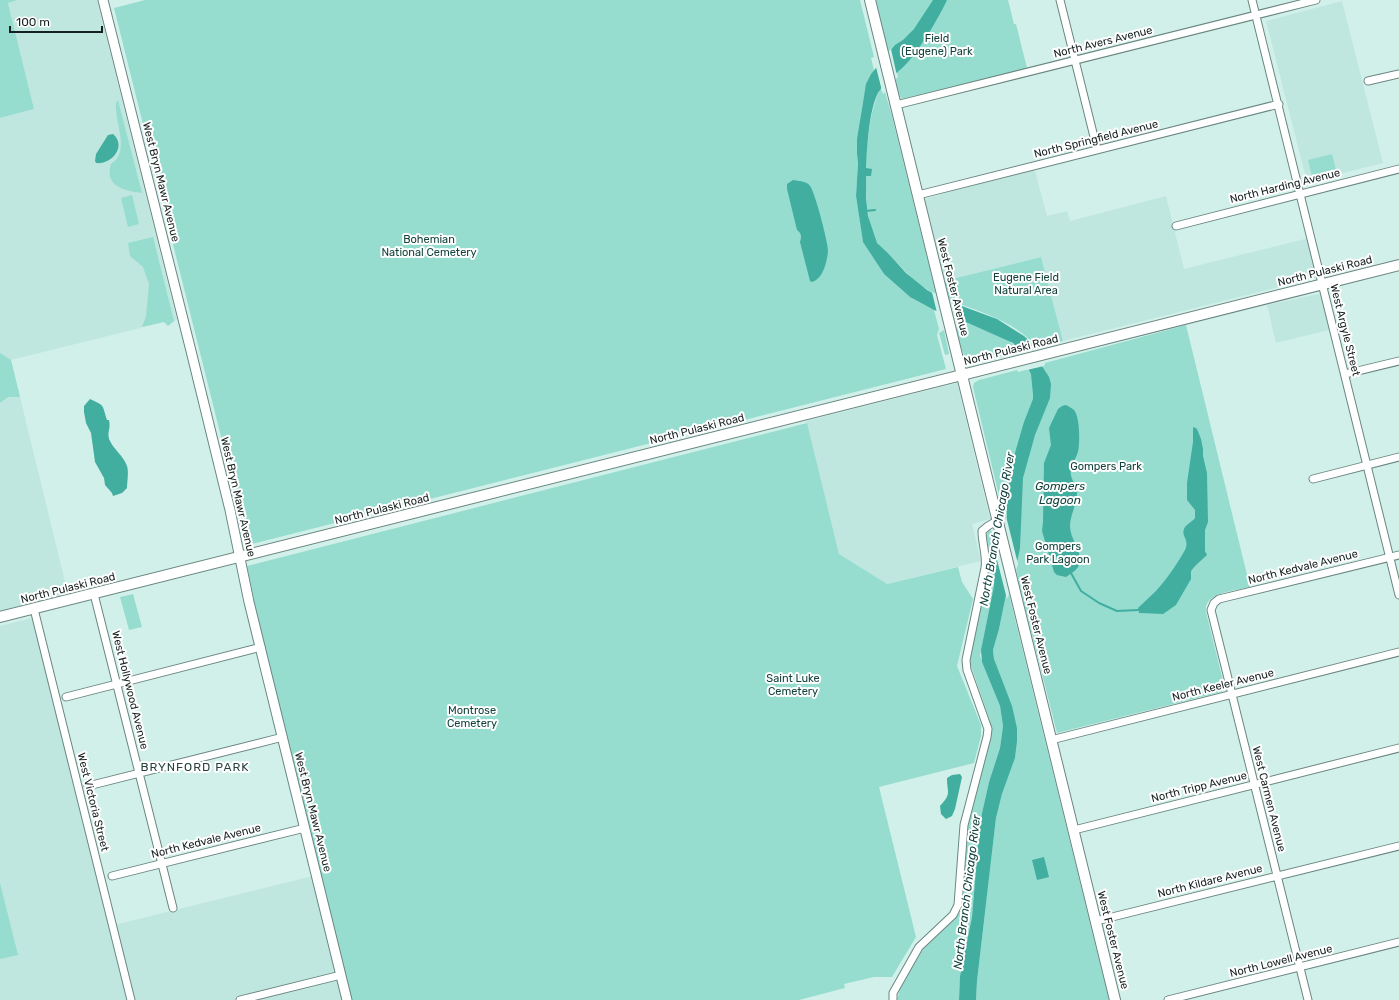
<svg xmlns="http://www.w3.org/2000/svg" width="1399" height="1000" font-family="Rubik,sans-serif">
<rect width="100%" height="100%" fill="#d2f0ea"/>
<path fill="#bfe7df" d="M 18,0 L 97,0 L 177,320 L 174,321 L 168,326 L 164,322 L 11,360 L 68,594 L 0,611 L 0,118 L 34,109 L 8,3 Z
M 1342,1 L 1383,163 L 1307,182 L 1266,21 Z
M 1034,167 L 1047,216 L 1067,211 L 1070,221 L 1166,196 L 1184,269 L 1309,238 L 1319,277 L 1063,341 L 1041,257 L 944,281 L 925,199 Z
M 1328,292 L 1337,328 L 1276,343 L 1267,305 Z
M 957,383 L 990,519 L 972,524 L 981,561 L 886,584 L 839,554 L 806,421 Z
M 36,617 L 114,925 L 313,876 L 344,1000 L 0,1000 L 0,626 Z"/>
<path fill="#96ddd0" d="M 0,0 L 18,0 L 8,3 L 34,109 L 0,118 Z
M 145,0 L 860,0 L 874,57 L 871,58 L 874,70 C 862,85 859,134 857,154 L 858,162 L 856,196 L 863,241 L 884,274 L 910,297 L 934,310 L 939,329 L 937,335 L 946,369 L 705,430 L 698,430 L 687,434 L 248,545 L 114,8 Z
M 876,0 L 1008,0 L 1014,24 L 1016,24 L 1027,68 L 902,99 L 900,97 L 895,80 L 898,77 L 891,49 L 888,52 Z
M 881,88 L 883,94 L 885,92 L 892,116 L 936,294 C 917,286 903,269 888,253 C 885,249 880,247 877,243 C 859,215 864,116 881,88 Z
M 118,100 L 142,193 C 124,191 104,186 111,164 C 131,151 114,122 116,103 Z
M 1332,154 L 1336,170 L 1312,176 L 1308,160 Z
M 132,195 L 139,224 L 128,227 L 121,198 Z
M 153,237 L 174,321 L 168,326 L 164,322 L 142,327 L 146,316 L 149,284 L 143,267 L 130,256 L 128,243 Z
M 1041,257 L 1063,341 L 1040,346 L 1039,344 L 1034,345 C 1017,322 975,310 949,300 L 944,281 Z
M 957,318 C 975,325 1007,335 1018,349 L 1012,351 L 1013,353 L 971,363 C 961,356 959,338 956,327 L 960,328 Z
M 1186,325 L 1250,587 C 1236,591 1203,592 1206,612 L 1225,689 L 1221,692 L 1057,733 L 1023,599 L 1016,569 L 1018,564 L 1007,517 L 1005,521 L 973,387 L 974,383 L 979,380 L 1017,370 L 1018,372 L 1045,365 L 1045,363 Z
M 944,330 L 949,354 L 945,355 L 939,333 Z
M 0,353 L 11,360 L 20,397 L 8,397 L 0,403 Z
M 807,423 L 839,554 L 887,584 L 958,567 L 962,582 L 973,599 L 957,666 L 981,725 L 981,736 L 974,763 L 879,787 L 916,937 L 892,977 L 874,977 L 844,984 L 845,988 L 799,1000 L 352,1000 L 257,615 L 247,566 Z
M 989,530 L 993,532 L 997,547 L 995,552 L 996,577 L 980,656 L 1000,706 L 1003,726 L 1000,748 L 989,782 L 980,822 L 972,917 L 960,976 L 959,1000 L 897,1000 L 900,989 L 923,949 L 958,915 L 961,911 L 963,903 L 967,829 L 991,733 L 990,721 L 970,663 L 971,652 L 990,562 L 990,555 L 986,535 Z
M 133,594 L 142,627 L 129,630 L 120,597 Z
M 1009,594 L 1016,623 L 1109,1000 L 976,1000 L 977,981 L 996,818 L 1002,794 L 1015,758 L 1017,742 L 1017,728 L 994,659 L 993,650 L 999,629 L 1006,595 L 1007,598 Z
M 0,883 L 18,955 L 0,959 Z"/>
<path fill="#41ae9f" d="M 933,0 L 947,0 C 938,19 922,46 908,62 C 899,72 885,81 878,93 C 869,110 867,147 866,168 L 872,169 L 871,176 L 866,176 L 866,198 L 868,216 L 877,243 L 887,252 L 906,273 L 927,290 L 943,299 L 997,319 L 1024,336 L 1034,345 L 1038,360 L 1049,377 L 1051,384 L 1050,398 L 1035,435 L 1023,478 L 1020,548 L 1018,558 L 1006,595 L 999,629 L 993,650 L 994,659 L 1012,706 L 1017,728 L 1017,742 L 1015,758 L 1002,794 L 996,818 L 977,981 L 976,1000 L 959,1000 L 960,976 L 972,917 L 980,822 L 989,782 L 1000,748 L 1003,726 L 1000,706 L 982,662 L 981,650 L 994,586 L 996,555 L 1007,516 L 1007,497 L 1012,463 L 1024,422 L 1033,399 L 1033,394 L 1031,374 L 1018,349 L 1013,343 L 957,318 L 934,310 L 910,297 L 884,274 L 863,242 L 856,196 L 858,163 L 857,154 L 857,139 L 866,84 L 871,74 L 895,45 L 903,40 L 914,29 Z
M 113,134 C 127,146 112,165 96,163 L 95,161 L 96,154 L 108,135 Z
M 793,180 C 798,181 807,181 810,186 C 815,192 828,242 828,251 C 827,262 823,279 812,282 L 810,281 L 800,242 C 802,236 801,233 797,230 L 787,189 L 787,184 Z
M 90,399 C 105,406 102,404 107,420 L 109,420 C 111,429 107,431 109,439 C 113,449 123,455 127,466 C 129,472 127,482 127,488 L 122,493 L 113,496 L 112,493 L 105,485 L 104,478 L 95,462 L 91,433 L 86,423 L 84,412 L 84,406 Z
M 1066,405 C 1069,407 1072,408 1074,410 C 1080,417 1080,443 1078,452 C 1076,458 1072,464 1071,470 C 1069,478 1077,485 1077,493 C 1077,504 1070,515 1070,526 C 1070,539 1081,549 1080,562 C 1079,569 1072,573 1066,577 L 1057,575 L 1054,572 L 1042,531 L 1043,522 L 1044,463 L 1051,445 L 1049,428 L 1058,409 L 1062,406 Z
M 1194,427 L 1197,429 L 1201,439 L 1203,449 L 1203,456 L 1207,473 L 1208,522 L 1205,530 L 1205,551 L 1207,555 L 1195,566 L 1191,571 L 1191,579 L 1176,605 L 1163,614 L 1141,613 L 1139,613 L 1138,608 C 1144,602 1150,597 1156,591 C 1167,579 1177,564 1185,550 C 1190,539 1181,537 1184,529 C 1186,524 1192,522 1195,518 L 1195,510 L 1187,500 L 1187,483 L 1193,442 L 1193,428 Z
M 960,774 L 962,777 L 955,809 L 952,816 L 946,819 L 941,814 L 940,806 C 952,793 947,793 947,778 L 952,775 Z
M 1044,857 L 1049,877 L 1037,880 L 1032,860 Z"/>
<path fill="#d2f0ea" d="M 891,49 L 897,76 L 882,91 L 876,67 Z
M 932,292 L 953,301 L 958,320 L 937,313 Z
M 1036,345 L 1040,359 L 1044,366 L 1027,370 L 1016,350 Z
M 1006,516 L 1018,564 L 1007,599 L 995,552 Z"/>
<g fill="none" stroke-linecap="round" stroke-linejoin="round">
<path stroke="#41ae9f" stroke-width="2" d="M 865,211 L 875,210
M 1071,573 L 1081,591 L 1099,603 L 1117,611 L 1138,610"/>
<g stroke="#6a8680" stroke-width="9">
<path id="minor" d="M 1060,0 L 1097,149
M 1252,0 L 1399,595
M 1368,81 L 1399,74
M 896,105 L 1316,0
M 918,195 L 1279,104
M 1176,226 L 1399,169
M 1345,374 L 1399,361
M 1313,479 L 1399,457
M 94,594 L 173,908
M 34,609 L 131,1000
M 66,697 L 261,647
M 1051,740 L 1399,652
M 88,786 L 283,737
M 1074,830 L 1399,748
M 112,876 L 305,828
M 1096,921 L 1399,846
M 240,1000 L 341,975
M 893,1000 L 893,993 L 919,947 L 953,915 L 958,905 L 964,825 L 987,737 L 988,729 L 967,670 L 966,660 L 985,568 C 987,556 982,544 982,531 L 988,526 L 998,520
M 1168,1000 L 1399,942
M 1308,1000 L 1211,610 L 1214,603 L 1219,599 L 1399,555"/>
</g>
<g stroke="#6a8680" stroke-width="11">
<path id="tertiary" d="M 103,0 L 191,351 L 230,510 L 249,602 L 347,1000"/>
</g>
<g stroke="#6a8680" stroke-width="12">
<path id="secondary" d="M 870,0 L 1115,1000
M 0,617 L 1399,265"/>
</g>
<use href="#minor" stroke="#fff" stroke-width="7"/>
<use href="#tertiary" stroke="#fff" stroke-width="9"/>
<use href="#secondary" stroke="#fff" stroke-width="10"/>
</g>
<g text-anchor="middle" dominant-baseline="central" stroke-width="4" stroke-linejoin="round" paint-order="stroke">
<g font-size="11" fill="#11423b" stroke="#fff">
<text x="937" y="38">Field<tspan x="937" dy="13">(Eugene) Park</tspan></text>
<text x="429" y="239">Bohemian<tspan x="429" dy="13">National Cemetery</tspan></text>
<text x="1026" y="277">Eugene Field<tspan x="1026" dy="13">Natural Area</tspan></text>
<text x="1106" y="466">Gompers Park</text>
<text x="1058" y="546">Gompers<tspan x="1058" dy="13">Park Lagoon</tspan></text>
<text x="793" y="678">Saint Luke<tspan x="793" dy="13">Cemetery</tspan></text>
<text x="472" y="710">Montrose<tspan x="472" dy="13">Cemetery</tspan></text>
</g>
<g font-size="11" fill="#172220" stroke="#fff">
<text transform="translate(1103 42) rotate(-14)">North Avers Avenue</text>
<text transform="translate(1096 139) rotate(-14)">North Springfield Avenue</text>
<text transform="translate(161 182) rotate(76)">West Bryn Mawr Avenue</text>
<text transform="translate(1285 186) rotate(-14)">North Harding Avenue</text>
<text transform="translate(1325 271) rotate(-14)">North Pulaski Road</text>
<text transform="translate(953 287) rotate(76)">West Foster Avenue</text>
<text transform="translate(1345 330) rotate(76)">West Argyle Street</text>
<text transform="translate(1011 350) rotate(-14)">North Pulaski Road</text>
<text transform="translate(697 429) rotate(-14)">North Pulaski Road</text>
<text transform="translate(238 497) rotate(77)">West Bryn Mawr Avenue</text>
<text transform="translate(382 509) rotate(-14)">North Pulaski Road</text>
<text transform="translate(1303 567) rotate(-14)">North Kedvale Avenue</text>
<text transform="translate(68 588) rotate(-14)">North Pulaski Road</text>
<text transform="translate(1036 625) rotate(76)">West Foster Avenue</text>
<text transform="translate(1223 685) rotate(-14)">North Keeler Avenue</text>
<text transform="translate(130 690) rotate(76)">West Hollywood Avenue</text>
<text transform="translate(1199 787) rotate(-14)">North Tripp Avenue</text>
<text transform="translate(1269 799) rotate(76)">West Carmen Avenue</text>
<text transform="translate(93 802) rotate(76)">West Victoria Street</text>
<text transform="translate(313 812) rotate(76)">West Bryn Mawr Avenue</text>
<text transform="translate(206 841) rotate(-14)">North Kedvale Avenue</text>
<text transform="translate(1210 881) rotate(-14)">North Kildare Avenue</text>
<text transform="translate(1113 940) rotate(76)">West Foster Avenue</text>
<text transform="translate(1281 961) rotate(-14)">North Lowell Avenue</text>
</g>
<g font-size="12" font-style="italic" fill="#12433c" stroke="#fff">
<text x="1060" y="486">Gompers<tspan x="1060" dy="14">Lagoon</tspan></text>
<text transform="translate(997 529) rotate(-80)">North Branch Chicago River</text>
<text transform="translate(967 892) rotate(-83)">North Branch Chicago River</text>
</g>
<g font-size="12" letter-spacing="1" fill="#27413d" stroke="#fff">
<text x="195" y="767">BRYNFORD PARK</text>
</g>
</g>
<path d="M10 26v6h92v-6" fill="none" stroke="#172220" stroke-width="2"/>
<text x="16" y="26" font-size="12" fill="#172220" stroke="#ffffff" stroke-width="3" paint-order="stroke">100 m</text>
</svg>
